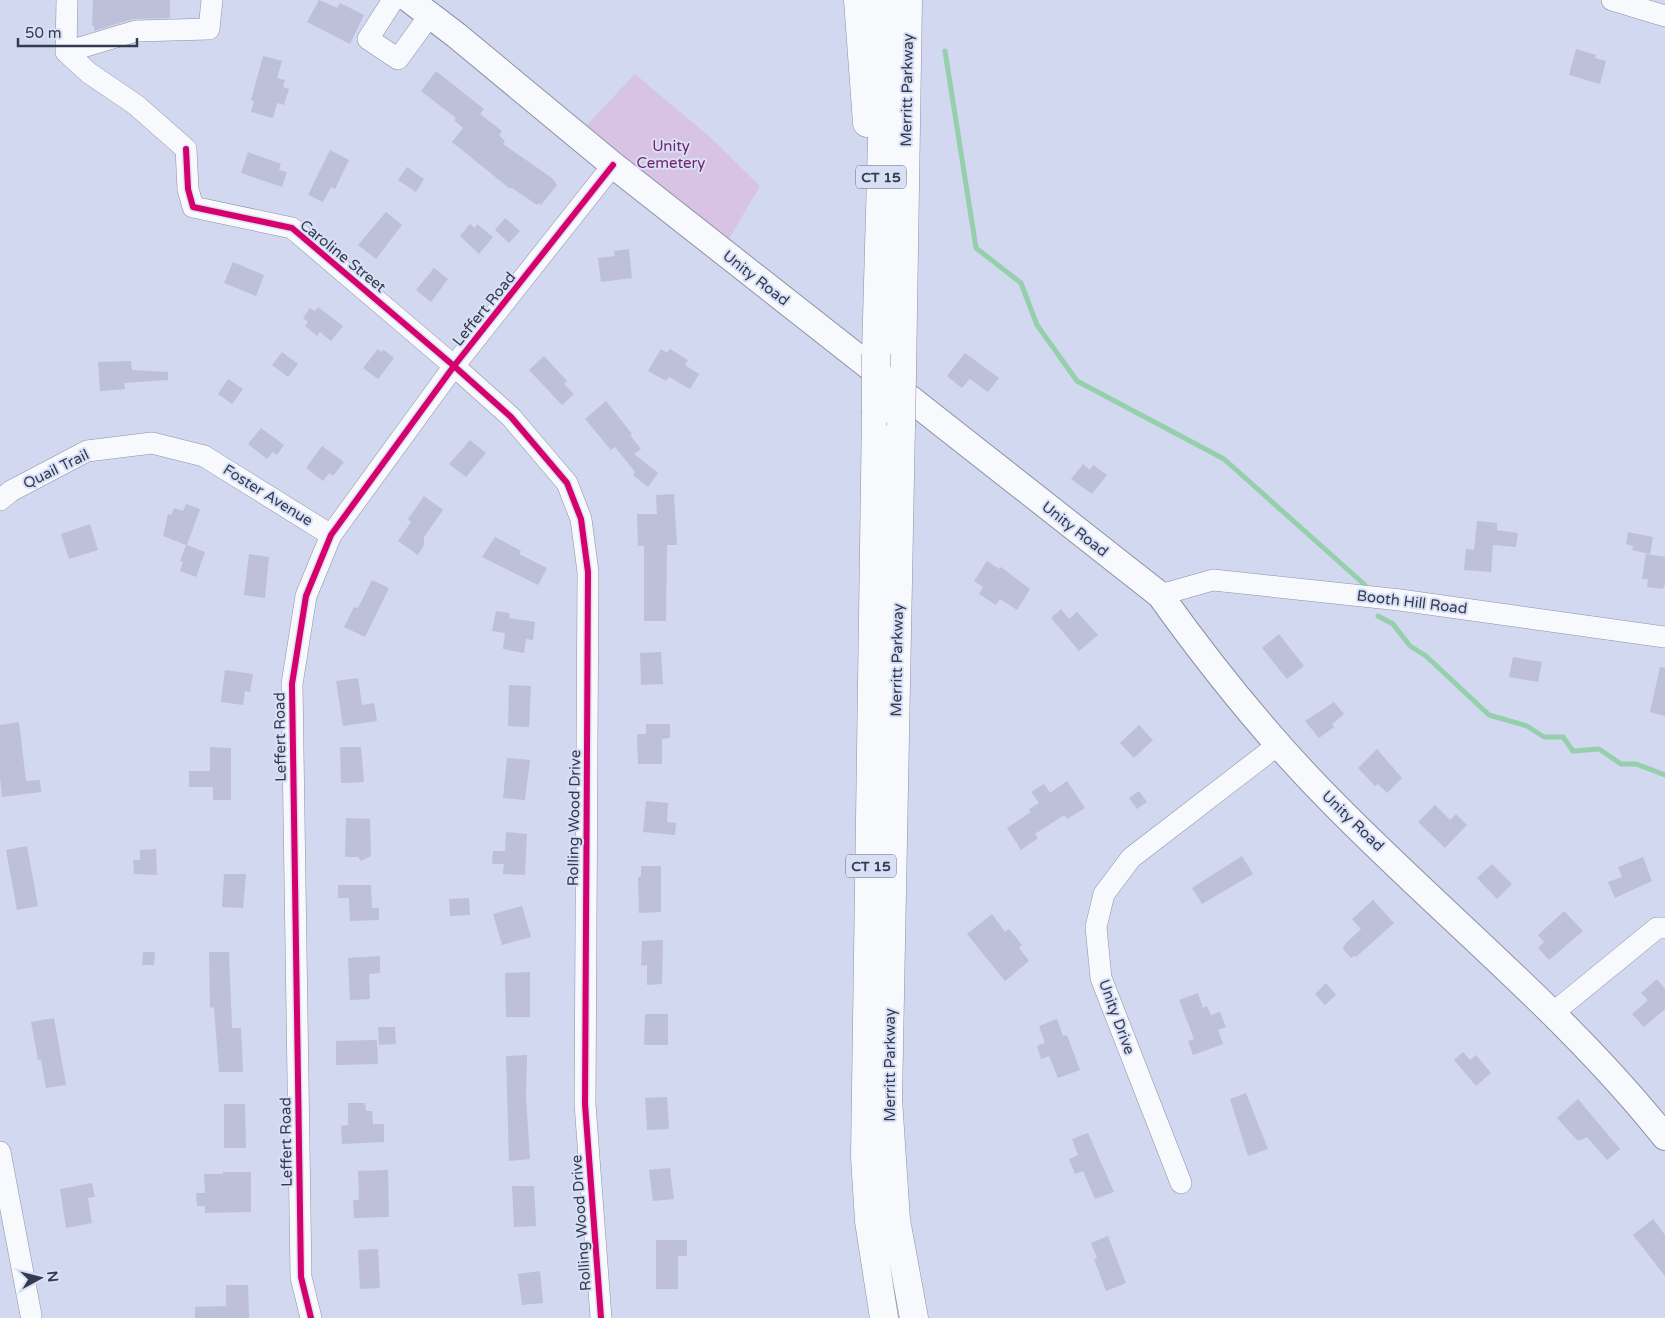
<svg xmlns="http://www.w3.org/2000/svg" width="1665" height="1318" font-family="'Varela Round',sans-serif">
<rect width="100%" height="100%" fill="#d1d8f0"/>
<path fill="#d9c3e4" d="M 635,74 L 712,139 L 760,186 L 723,249 L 585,127 Z"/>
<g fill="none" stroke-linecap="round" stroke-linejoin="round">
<path stroke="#96cfac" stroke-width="5" d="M 945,51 L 976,248 L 1021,283 L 1037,325 L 1077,381 L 1224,459 L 1365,585
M 1378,616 L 1393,624 L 1410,646 L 1426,656 L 1489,715 L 1527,726 L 1544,737 L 1563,737 L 1573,751 L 1599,749 L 1621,764 L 1636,764 L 1665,775"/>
</g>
<path fill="#bebfd9" d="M 93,0 L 170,0 L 170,18 L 133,19 L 94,31 L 94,26 L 92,26 Z
M 319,0 L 337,8 L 340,3 L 364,15 L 350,44 L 307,22 Z
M 1576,49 L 1596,55 L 1595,58 L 1606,61 L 1600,84 L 1569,75 Z
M 263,56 L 282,61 L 277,78 L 285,80 L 283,87 L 289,89 L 284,105 L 277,103 L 273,118 L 251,112 L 254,101 L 251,100 Z
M 436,71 L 484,109 L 480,114 L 502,131 L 499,135 L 505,141 L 503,144 L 552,178 L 557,185 L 541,205 L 539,203 L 537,205 L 512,188 L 509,188 L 452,142 L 463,128 L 454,120 L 456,118 L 421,91 Z
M 330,150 L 349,160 L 335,189 L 331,187 L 323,202 L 308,195 Z
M 248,152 L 281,164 L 279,170 L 287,172 L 282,187 L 241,173 Z
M 407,167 L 424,179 L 416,192 L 398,180 Z
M 386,212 L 402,225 L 376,259 L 358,245 Z
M 505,218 L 520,231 L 509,243 L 495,230 Z
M 470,224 L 475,228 L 477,224 L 493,237 L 479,254 L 460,236 Z
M 629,249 L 632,278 L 601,282 L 598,258 L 615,256 L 614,251 Z
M 233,262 L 264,275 L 256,296 L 224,283 Z
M 434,268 L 448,279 L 431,302 L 416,290 Z
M 318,307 L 343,326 L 331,341 L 320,332 L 317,336 L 305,326 L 308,322 L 303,318 L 310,308 L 315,311 Z
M 378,349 L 381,352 L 384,350 L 394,358 L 378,379 L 363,368 Z
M 661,349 L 667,353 L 670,349 L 688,360 L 685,365 L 699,374 L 690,389 L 669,377 L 666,381 L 648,371 Z
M 282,352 L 298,364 L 288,377 L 272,365 Z
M 965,353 L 999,378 L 988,392 L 970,379 L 962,388 L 947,376 Z
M 544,356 L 567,381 L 564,384 L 574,394 L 562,405 L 529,370 Z
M 131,361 L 132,370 L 168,372 L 168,380 L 124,383 L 125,389 L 100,391 L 98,362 Z
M 228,379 L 243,389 L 232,404 L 218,394 Z
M 606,401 L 632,434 L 630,435 L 641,449 L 634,454 L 658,473 L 648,487 L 633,475 L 635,472 L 615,447 L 611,450 L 585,419 Z
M 261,428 L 284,445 L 277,455 L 273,452 L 267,459 L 248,444 Z
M 470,440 L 486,453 L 466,477 L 449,464 Z
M 322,446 L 344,462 L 333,476 L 329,473 L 323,481 L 306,468 Z
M 1083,464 L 1090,470 L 1093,465 L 1107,475 L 1092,494 L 1071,479 Z
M 674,494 L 677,545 L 667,545 L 666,621 L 644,621 L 644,546 L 638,546 L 637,514 L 657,514 L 656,495 Z
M 424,496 L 443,510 L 424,537 L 424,545 L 418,555 L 398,541 L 411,522 L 408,519 Z
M 186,504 L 200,509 L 187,545 L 205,552 L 196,577 L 180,571 L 183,562 L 180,561 L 186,545 L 163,536 L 168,514 L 171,515 L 174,508 L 183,511 Z
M 1477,521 L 1497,523 L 1497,530 L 1518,533 L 1516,547 L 1493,545 L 1491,572 L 1464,570 L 1466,549 L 1474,550 Z
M 90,524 L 98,550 L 69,559 L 61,534 Z
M 1628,532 L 1653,537 L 1650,554 L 1632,550 L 1633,546 L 1626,544 Z
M 495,537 L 521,551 L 519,554 L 547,568 L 538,585 L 482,557 Z
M 249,554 L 269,557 L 265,598 L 244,595 Z
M 1646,554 L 1665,557 L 1665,584 L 1663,589 L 1647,587 L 1648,579 L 1642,579 Z
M 987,561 L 999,569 L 1001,567 L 1030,589 L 1017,610 L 1000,599 L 996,605 L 979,594 L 983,587 L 974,581 Z
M 372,580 L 389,588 L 365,637 L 344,627 L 354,607 L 358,608 Z
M 1061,609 L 1069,619 L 1077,612 L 1098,635 L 1079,651 L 1051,618 Z
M 496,611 L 510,613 L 509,618 L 535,622 L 533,640 L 526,639 L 524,653 L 503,649 L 505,633 L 492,631 Z
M 1279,634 L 1304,666 L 1287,679 L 1262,648 Z
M 661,652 L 663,684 L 641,685 L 640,653 Z
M 1513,657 L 1542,662 L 1538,682 L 1509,677 Z
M 1660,667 L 1665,668 L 1665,716 L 1650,712 Z
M 225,670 L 253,674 L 250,692 L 245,691 L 243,705 L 221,702 Z
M 358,678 L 362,705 L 374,703 L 377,721 L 343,726 L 336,681 Z
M 509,685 L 531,686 L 529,727 L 508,726 Z
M 1334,702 L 1344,714 L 1332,724 L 1334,727 L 1319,738 L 1305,721 Z
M 19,722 L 26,781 L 40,780 L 41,792 L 2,797 L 0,778 L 0,725 Z
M 646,724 L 670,724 L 670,738 L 662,739 L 662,764 L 638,764 L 637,734 L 646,734 Z
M 1139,725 L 1153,740 L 1134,758 L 1120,743 Z
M 210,747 L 231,748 L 231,800 L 213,800 L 213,787 L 189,787 L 189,771 L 210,771 Z
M 340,747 L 361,747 L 364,782 L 341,783 Z
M 1377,749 L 1402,778 L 1387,793 L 1378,784 L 1375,786 L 1358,768 Z
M 507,758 L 530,760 L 525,800 L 503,798 Z
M 1067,781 L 1085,808 L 1067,819 L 1064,815 L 1035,834 L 1038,838 L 1021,850 L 1007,828 L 1031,812 L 1029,809 L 1039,803 L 1031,792 L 1044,784 L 1050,793 Z
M 1139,791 L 1147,802 L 1137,809 L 1129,798 Z
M 646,801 L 668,803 L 667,822 L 676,823 L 675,835 L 643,832 Z
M 1435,805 L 1450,820 L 1456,814 L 1467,825 L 1445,848 L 1418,822 Z
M 346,818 L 370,819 L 371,856 L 361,861 L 358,857 L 345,857 Z
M 506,832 L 527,834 L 525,875 L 503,874 L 504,864 L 492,864 L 493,851 L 505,851 Z
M 27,846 L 38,906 L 17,910 L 6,850 Z
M 156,849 L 157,875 L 134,874 L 133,860 L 140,860 L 140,850 Z
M 1242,856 L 1253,874 L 1202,904 L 1192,888 Z
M 1643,857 L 1652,881 L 1615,898 L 1608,882 L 1622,877 L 1618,867 Z
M 1492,864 L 1512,884 L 1497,899 L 1477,878 Z
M 641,866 L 661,866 L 661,912 L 639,913 L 638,878 L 641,876 Z
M 224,874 L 246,874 L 243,908 L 222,907 Z
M 338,885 L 371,885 L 372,908 L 379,908 L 379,920 L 350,921 L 349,898 L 338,898 Z
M 469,898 L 470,915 L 450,916 L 449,899 Z
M 1373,900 L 1394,923 L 1356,957 L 1354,956 L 1351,958 L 1343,949 L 1345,944 L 1361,929 L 1352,919 Z
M 522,906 L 531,937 L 502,945 L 493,914 Z
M 1564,911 L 1583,931 L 1549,960 L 1538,948 L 1544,942 L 1538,935 Z
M 992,914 L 1005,932 L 1009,929 L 1022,945 L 1019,948 L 1029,961 L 1005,981 L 967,934 Z
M 663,940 L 662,984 L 647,985 L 647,965 L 641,966 L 642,941 Z
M 143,952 L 155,952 L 154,965 L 142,965 Z
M 209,952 L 229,952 L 232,1028 L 241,1028 L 243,1072 L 219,1072 L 214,1007 L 210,1008 Z
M 380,956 L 380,973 L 369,974 L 370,999 L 350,1000 L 348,958 Z
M 530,972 L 530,1017 L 506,1017 L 505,973 Z
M 1657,979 L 1665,989 L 1665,1009 L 1644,1027 L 1632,1014 L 1648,1000 L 1641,993 Z
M 1326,983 L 1336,995 L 1325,1005 L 1315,994 Z
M 1198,993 L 1203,1008 L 1207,1006 L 1211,1015 L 1220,1012 L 1226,1027 L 1218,1030 L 1223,1044 L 1193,1055 L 1188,1041 L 1194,1039 L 1179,1000 Z
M 645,1014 L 668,1014 L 668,1045 L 644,1045 Z
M 54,1018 L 66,1085 L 46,1088 L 41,1060 L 38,1060 L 31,1022 Z
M 1057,1019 L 1063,1036 L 1067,1035 L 1080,1070 L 1058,1078 L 1049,1056 L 1041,1059 L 1037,1046 L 1045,1043 L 1039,1026 Z
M 378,1027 L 395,1027 L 396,1044 L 379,1045 Z
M 377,1040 L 378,1064 L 336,1065 L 336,1041 Z
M 1463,1052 L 1470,1060 L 1476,1055 L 1491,1073 L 1476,1086 L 1454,1060 Z
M 527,1055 L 526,1097 L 530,1159 L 509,1161 L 506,1056 Z
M 1246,1093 L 1268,1149 L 1248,1156 L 1230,1099 Z
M 667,1097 L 669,1129 L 647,1130 L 645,1098 Z
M 1578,1099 L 1620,1149 L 1607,1160 L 1587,1137 L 1578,1141 L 1557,1118 Z
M 348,1103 L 365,1103 L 366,1111 L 372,1111 L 373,1124 L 384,1124 L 384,1142 L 342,1144 L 341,1126 L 348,1125 Z
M 224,1104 L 245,1104 L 246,1148 L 224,1148 Z
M 1088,1133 L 1114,1192 L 1095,1199 L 1083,1171 L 1075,1174 L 1069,1159 L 1078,1155 L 1072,1139 Z
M 670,1168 L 674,1199 L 653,1201 L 649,1170 Z
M 388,1170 L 389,1217 L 354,1218 L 353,1200 L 359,1200 L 358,1171 Z
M 223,1172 L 251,1172 L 251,1212 L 205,1213 L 205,1206 L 197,1206 L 196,1193 L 205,1193 L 204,1174 L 223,1174 Z
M 92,1183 L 95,1197 L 88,1198 L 92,1223 L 66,1228 L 60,1189 Z
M 512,1186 L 534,1186 L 536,1226 L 514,1227 Z
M 1653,1219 L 1665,1235 L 1665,1276 L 1633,1235 Z
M 1108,1236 L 1126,1283 L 1106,1291 L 1094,1259 L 1097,1258 L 1091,1243 Z
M 656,1240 L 687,1240 L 687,1256 L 678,1256 L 678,1289 L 656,1289 Z
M 378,1249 L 380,1288 L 360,1289 L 358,1250 Z
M 540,1271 L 543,1303 L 522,1305 L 518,1274 Z
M 226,1285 L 248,1285 L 249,1318 L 195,1318 L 195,1307 L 226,1306 Z"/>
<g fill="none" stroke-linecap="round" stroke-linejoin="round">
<g stroke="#8c92a5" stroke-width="22">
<path id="minor" d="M 212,0 L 209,29 L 136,31 L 66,52 L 89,73 L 136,105 L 186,149 L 188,189 L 193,207 L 292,228 L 454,366 L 511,417 L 567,483 L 581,519 L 588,572 L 585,1104 L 601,1318
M 393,0 L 368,39 L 398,59 L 430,15
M 1612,0 L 1665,16
M 66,52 L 67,0
M 0,500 L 11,491 L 87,451 L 152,443 L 204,456 L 331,535
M 1160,595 L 1213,580 L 1400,600 L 1665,637
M 1553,1013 L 1657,928 L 1665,928
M 0,1152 L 31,1315
M 1181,1183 L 1101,978 L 1096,927 L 1104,894 L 1131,858 L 1279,744
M 311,1318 L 301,1277 L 292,684 L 306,596 L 331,535 L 454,366 L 613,165"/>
</g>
<g stroke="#8c92a5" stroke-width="28">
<path id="major" d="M 410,0 L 456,35 L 613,165 L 1160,595 C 1213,669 1270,740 1334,804 C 1444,916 1567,1014 1665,1137"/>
</g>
<g stroke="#8c92a5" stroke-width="29">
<path id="highway" d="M 858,0 L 867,123
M 876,354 L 886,0
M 902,375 L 908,0
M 876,413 L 865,1157 L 869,1221 L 884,1318
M 901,426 L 888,1099 L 896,1220 L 914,1318"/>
</g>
<use href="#minor" stroke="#f8f9fd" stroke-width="21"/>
<use href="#major" stroke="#f8f9fd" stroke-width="26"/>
<use href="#highway" stroke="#f8f9fd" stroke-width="28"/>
<g stroke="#8c92a5" stroke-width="29" stroke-linecap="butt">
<path id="highway-bridge" d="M 876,413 L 876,354
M 901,426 L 902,375"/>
</g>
<use href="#highway-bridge" stroke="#f8f9fd" stroke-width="28"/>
<g stroke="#d8e0f6" stroke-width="9">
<path id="cycleway" d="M 186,149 L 188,189 L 193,207 L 292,228 L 454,366 L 511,417 L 567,483 L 581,519 L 588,572 L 585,1104 L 601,1318
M 311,1318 L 301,1277 L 292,684 L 306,596 L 331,535 L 454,366 L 613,165"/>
</g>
<use href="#cycleway" stroke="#d6006c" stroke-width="6"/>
</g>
<g text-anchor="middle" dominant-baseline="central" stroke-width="4" stroke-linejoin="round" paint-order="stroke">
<g fill="#d8e0f6" stroke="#656c82" stroke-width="1">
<rect x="856" y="165.5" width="50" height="23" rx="4"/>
<rect x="846" y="854.5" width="50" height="23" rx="4"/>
</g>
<g font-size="14" font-weight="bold" fill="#343a50">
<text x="881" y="177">CT 15</text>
<text x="871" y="866">CT 15</text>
</g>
<g font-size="15" fill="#343a50" stroke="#d8e0f6">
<text transform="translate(907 90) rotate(-89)">Merritt Parkway</text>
<text transform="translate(343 256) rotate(39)">Caroline Street</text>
<text transform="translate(756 278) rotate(38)">Unity Road</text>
<text transform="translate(484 309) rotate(-51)">Leffert Road</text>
<text transform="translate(56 469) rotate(-26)">Quail Trail</text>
<text transform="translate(268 495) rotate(32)">Foster Avenue</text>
<text transform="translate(1075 529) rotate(38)">Unity Road</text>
<text transform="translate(1412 602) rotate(7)">Booth Hill Road</text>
<text transform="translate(897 660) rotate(-89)">Merritt Parkway</text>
<text transform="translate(280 737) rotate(-91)">Leffert Road</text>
<text transform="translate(574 818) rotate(-89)">Rolling Wood Drive</text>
<text transform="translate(1353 821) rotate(44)">Unity Road</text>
<text transform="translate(1117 1017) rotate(70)">Unity Drive</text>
<text transform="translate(890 1065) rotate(-90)">Merritt Parkway</text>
<text transform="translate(286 1142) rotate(-91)">Leffert Road</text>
<text transform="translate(581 1223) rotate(-94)">Rolling Wood Drive</text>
</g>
<g font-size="15" fill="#75236f" stroke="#d8e0f6">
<text x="671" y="146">Unity<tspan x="671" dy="17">Cemetery</tspan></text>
</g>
</g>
<g transform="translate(40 1278) rotate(83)" stroke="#d8e0f6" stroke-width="4" paint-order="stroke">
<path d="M0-4L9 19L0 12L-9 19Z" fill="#343a50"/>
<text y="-8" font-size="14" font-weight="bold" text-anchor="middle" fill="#343a50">N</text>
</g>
<path d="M18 38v8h119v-8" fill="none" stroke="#343a50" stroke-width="2.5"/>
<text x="25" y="38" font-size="15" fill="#343a50" stroke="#d8e0f6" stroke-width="4" paint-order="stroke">50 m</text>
</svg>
